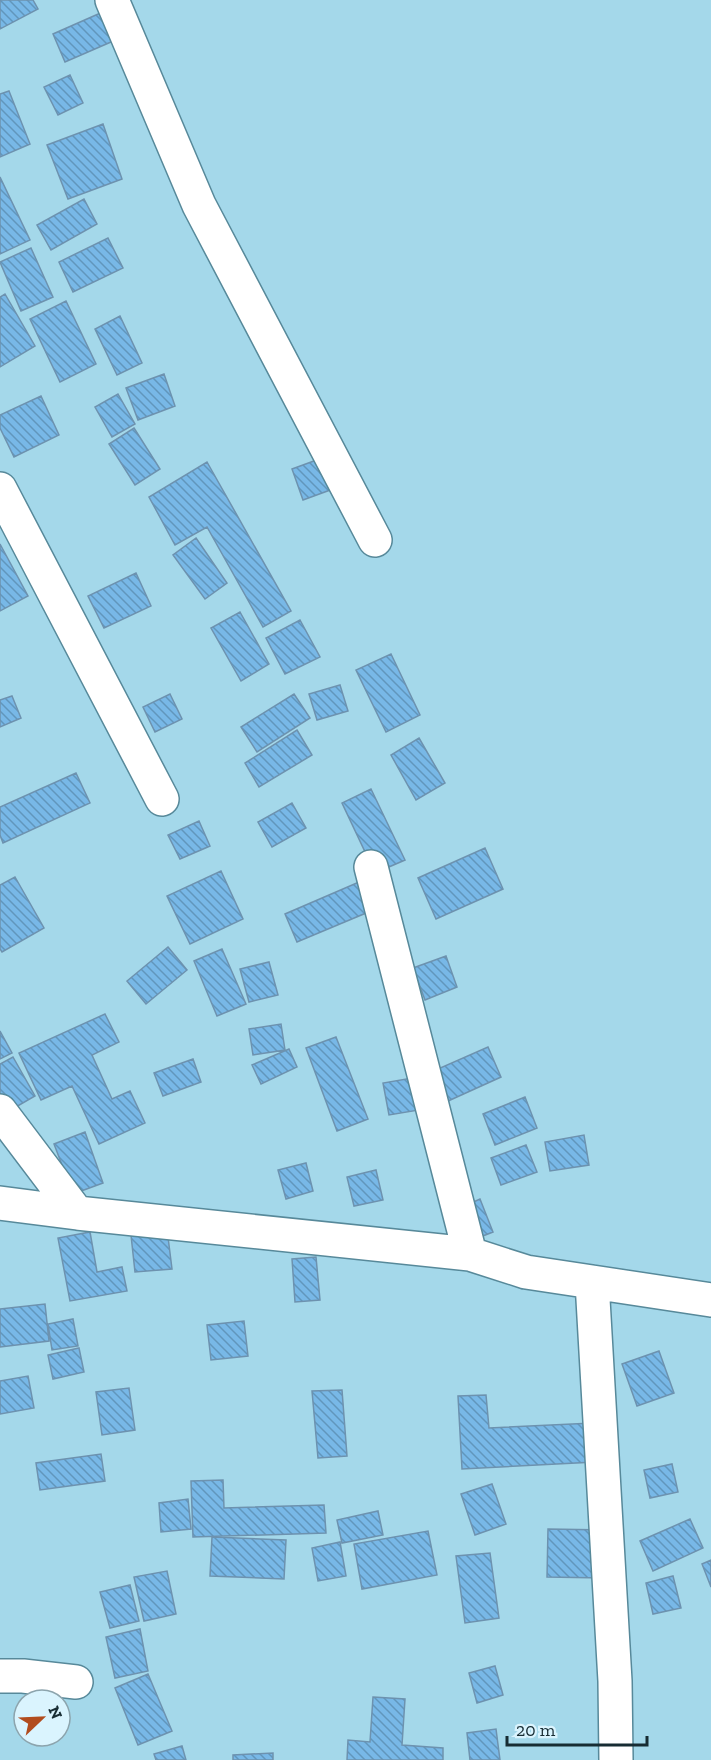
<svg xmlns="http://www.w3.org/2000/svg" width="711" height="1760" font-family="'Zilla Slab',serif">
<defs>
<pattern id="building-back-hatch" width="6" height="6" patternUnits="userSpaceOnUse" patternTransform="scale(1.5)"><rect width="6" height="6" fill="#78b8e7"/><path d="M-1 5l2 2M0 0l6 6M5-1l2 2" fill="none" stroke="#6196bc"/></pattern>
</defs>
<rect width="100%" height="100%" fill="#a4d8ea"/>
<path fill="url(#building-back-hatch)" stroke="#6d92af" stroke-width="1.5" d="M 0,0 L 33,0 L 38,9 L 0,29 Z
M 114,7 L 127,35 L 65,62 L 53,34 Z
M 70,75 L 83,103 L 58,115 L 44,87 Z
M 9,91 L 30,144 L 0,157 L 0,94 Z
M 103,124 L 122,179 L 68,199 L 47,145 Z
M 0,177 L 30,240 L 0,254 Z
M 84,199 L 97,224 L 51,250 L 37,225 Z
M 108,238 L 123,268 L 73,292 L 59,262 Z
M 31,248 L 53,297 L 21,311 L 0,262 Z
M 5,294 L 35,346 L 0,367 L 0,297 Z
M 66,301 L 96,364 L 60,382 L 30,319 Z
M 120,316 L 142,363 L 117,375 L 95,329 Z
M 164,374 L 175,406 L 138,420 L 126,388 Z
M 118,394 L 135,424 L 112,437 L 95,407 Z
M 41,396 L 59,435 L 14,457 L 0,428 L 0,415 Z
M 134,428 L 160,469 L 135,485 L 109,444 Z
M 322,458 L 333,489 L 303,500 L 292,469 Z
M 207,462 L 291,611 L 263,627 L 207,527 L 175,545 L 149,497 Z
M 196,538 L 227,583 L 205,599 L 173,555 Z
M 0,544 L 28,596 L 0,611 Z
M 136,573 L 151,606 L 104,628 L 88,596 Z
M 240,612 L 269,664 L 241,681 L 211,628 Z
M 300,620 L 320,657 L 285,674 L 266,638 Z
M 391,654 L 420,715 L 386,732 L 356,670 Z
M 340,685 L 348,711 L 317,720 L 309,694 Z
M 170,694 L 182,719 L 155,732 L 143,707 Z
M 294,694 L 310,718 L 257,752 L 241,727 Z
M 12,696 L 21,718 L 0,727 L 0,700 Z
M 297,730 L 312,755 L 259,787 L 245,763 Z
M 419,738 L 445,783 L 416,800 L 391,755 Z
M 76,773 L 90,803 L 3,843 L 0,835 L 0,807 Z
M 371,789 L 405,860 L 375,873 L 342,803 Z
M 292,803 L 306,828 L 272,847 L 258,822 Z
M 199,821 L 210,846 L 180,859 L 168,835 Z
M 485,848 L 503,889 L 436,919 L 418,878 Z
M 221,871 L 243,919 L 190,944 L 167,896 Z
M 15,877 L 44,928 L 2,952 L 0,949 L 0,885 Z
M 366,879 L 378,908 L 297,942 L 285,914 Z
M 168,947 L 187,970 L 146,1004 L 127,981 Z
M 222,949 L 246,1004 L 217,1016 L 194,961 Z
M 446,956 L 457,987 L 425,1000 L 413,968 Z
M 269,962 L 278,995 L 249,1002 L 240,969 Z
M 105,1014 L 119,1042 L 92,1055 L 112,1099 L 130,1091 L 145,1123 L 99,1144 L 72,1086 L 41,1100 L 19,1053 Z
M 281,1024 L 285,1050 L 253,1055 L 249,1029 Z
M 0,1031 L 12,1053 L 0,1059 Z
M 336,1037 L 368,1119 L 337,1131 L 306,1048 Z
M 488,1047 L 501,1077 L 446,1102 L 431,1072 Z
M 289,1049 L 297,1067 L 261,1084 L 252,1065 Z
M 13,1057 L 35,1096 L 9,1111 L 0,1096 L 0,1064 Z
M 193,1059 L 201,1082 L 163,1096 L 154,1073 Z
M 412,1078 L 419,1110 L 389,1115 L 383,1083 Z
M 525,1097 L 537,1128 L 495,1145 L 483,1114 Z
M 85,1132 L 103,1183 L 73,1194 L 54,1144 Z
M 584,1135 L 589,1165 L 550,1171 L 545,1142 Z
M 526,1145 L 537,1172 L 501,1185 L 491,1158 Z
M 306,1163 L 313,1191 L 286,1199 L 278,1170 Z
M 376,1170 L 383,1200 L 354,1206 L 347,1177 Z
M 480,1199 L 493,1232 L 470,1241 L 458,1209 Z
M 166,1221 L 172,1269 L 135,1272 L 130,1226 Z
M 90,1232 L 97,1272 L 122,1267 L 127,1291 L 70,1301 L 58,1238 Z
M 316,1257 L 320,1300 L 295,1302 L 292,1259 Z
M 45,1304 L 49,1341 L 0,1347 L 0,1309 Z
M 73,1319 L 78,1346 L 52,1350 L 48,1324 Z
M 244,1321 L 248,1356 L 211,1360 L 207,1325 Z
M 79,1348 L 84,1372 L 53,1379 L 48,1355 Z
M 659,1351 L 674,1393 L 637,1406 L 622,1364 Z
M 28,1376 L 34,1408 L 0,1414 L 0,1381 Z
M 129,1388 L 135,1430 L 102,1435 L 96,1392 Z
M 342,1390 L 347,1456 L 318,1458 L 312,1391 Z
M 486,1395 L 489,1428 L 593,1423 L 595,1462 L 462,1469 L 458,1396 Z
M 101,1454 L 105,1481 L 40,1490 L 36,1463 Z
M 672,1464 L 678,1492 L 650,1498 L 644,1470 Z
M 223,1480 L 224,1508 L 324,1505 L 326,1533 L 193,1537 L 191,1481 Z
M 492,1484 L 506,1524 L 475,1535 L 461,1494 Z
M 188,1499 L 191,1529 L 161,1532 L 159,1503 Z
M 378,1511 L 383,1535 L 342,1543 L 337,1520 Z
M 690,1519 L 703,1548 L 653,1571 L 640,1541 Z
M 548,1529 L 606,1530 L 604,1578 L 547,1577 Z
M 428,1531 L 437,1575 L 362,1589 L 354,1544 Z
M 212,1537 L 286,1540 L 284,1579 L 210,1576 Z
M 340,1542 L 346,1576 L 318,1581 L 312,1548 Z
M 490,1553 L 499,1618 L 465,1623 L 456,1556 Z
M 711,1560 L 711,1587 L 702,1564 Z
M 167,1571 L 176,1614 L 144,1621 L 134,1577 Z
M 673,1576 L 681,1608 L 653,1614 L 646,1583 Z
M 130,1585 L 139,1621 L 110,1628 L 100,1592 Z
M 140,1629 L 148,1671 L 115,1678 L 106,1637 Z
M 495,1666 L 503,1695 L 477,1703 L 469,1673 Z
M 148,1674 L 172,1731 L 138,1745 L 115,1688 Z
M 373,1697 L 405,1699 L 402,1745 L 443,1748 L 443,1760 L 347,1760 L 348,1740 L 370,1742 Z
M 496,1729 L 500,1760 L 470,1760 L 467,1733 Z
M 182,1746 L 186,1760 L 156,1760 L 154,1754 Z
M 273,1753 L 273,1760 L 233,1760 L 233,1755 Z"/>
<g fill="none" stroke-linecap="round" stroke-linejoin="round">
<g stroke="#57899a" stroke-width="36">
<path id="street" d="M 112,0 L 199,205 L 375,540
M 0,489 L 162,799
M 371,867 L 470,1254
M 0,1111 L 77,1213
M 0,1203 L 77,1213 L 470,1254 L 526,1272 L 711,1300
M 592,1282 L 615,1681 L 616,1760
M 0,1676 L 23,1676 L 76,1682"/>
</g>
<use href="#street" stroke="#fff" stroke-width="33"/>
</g>
<g transform="translate(42 1718) rotate(67)"><circle r="28" fill="#daf4fe" stroke="#8ca4ad" stroke-width="1.5"/>
<path d="M0-4.5L10 22L0 15L-10 22Z" fill="#b14c1e"/>
<text y="-9" font-size="16" font-weight="bold" text-anchor="middle" fill="#172c33">N</text>
</g>
<path d="M507 1736v9h140v-9" fill="none" stroke="#172c33" stroke-width="3"/>
<text x="516" y="1736" font-size="18" fill="#172c33" stroke="#daf4fe" stroke-width="4.5" paint-order="stroke">20 m</text>
</svg>
